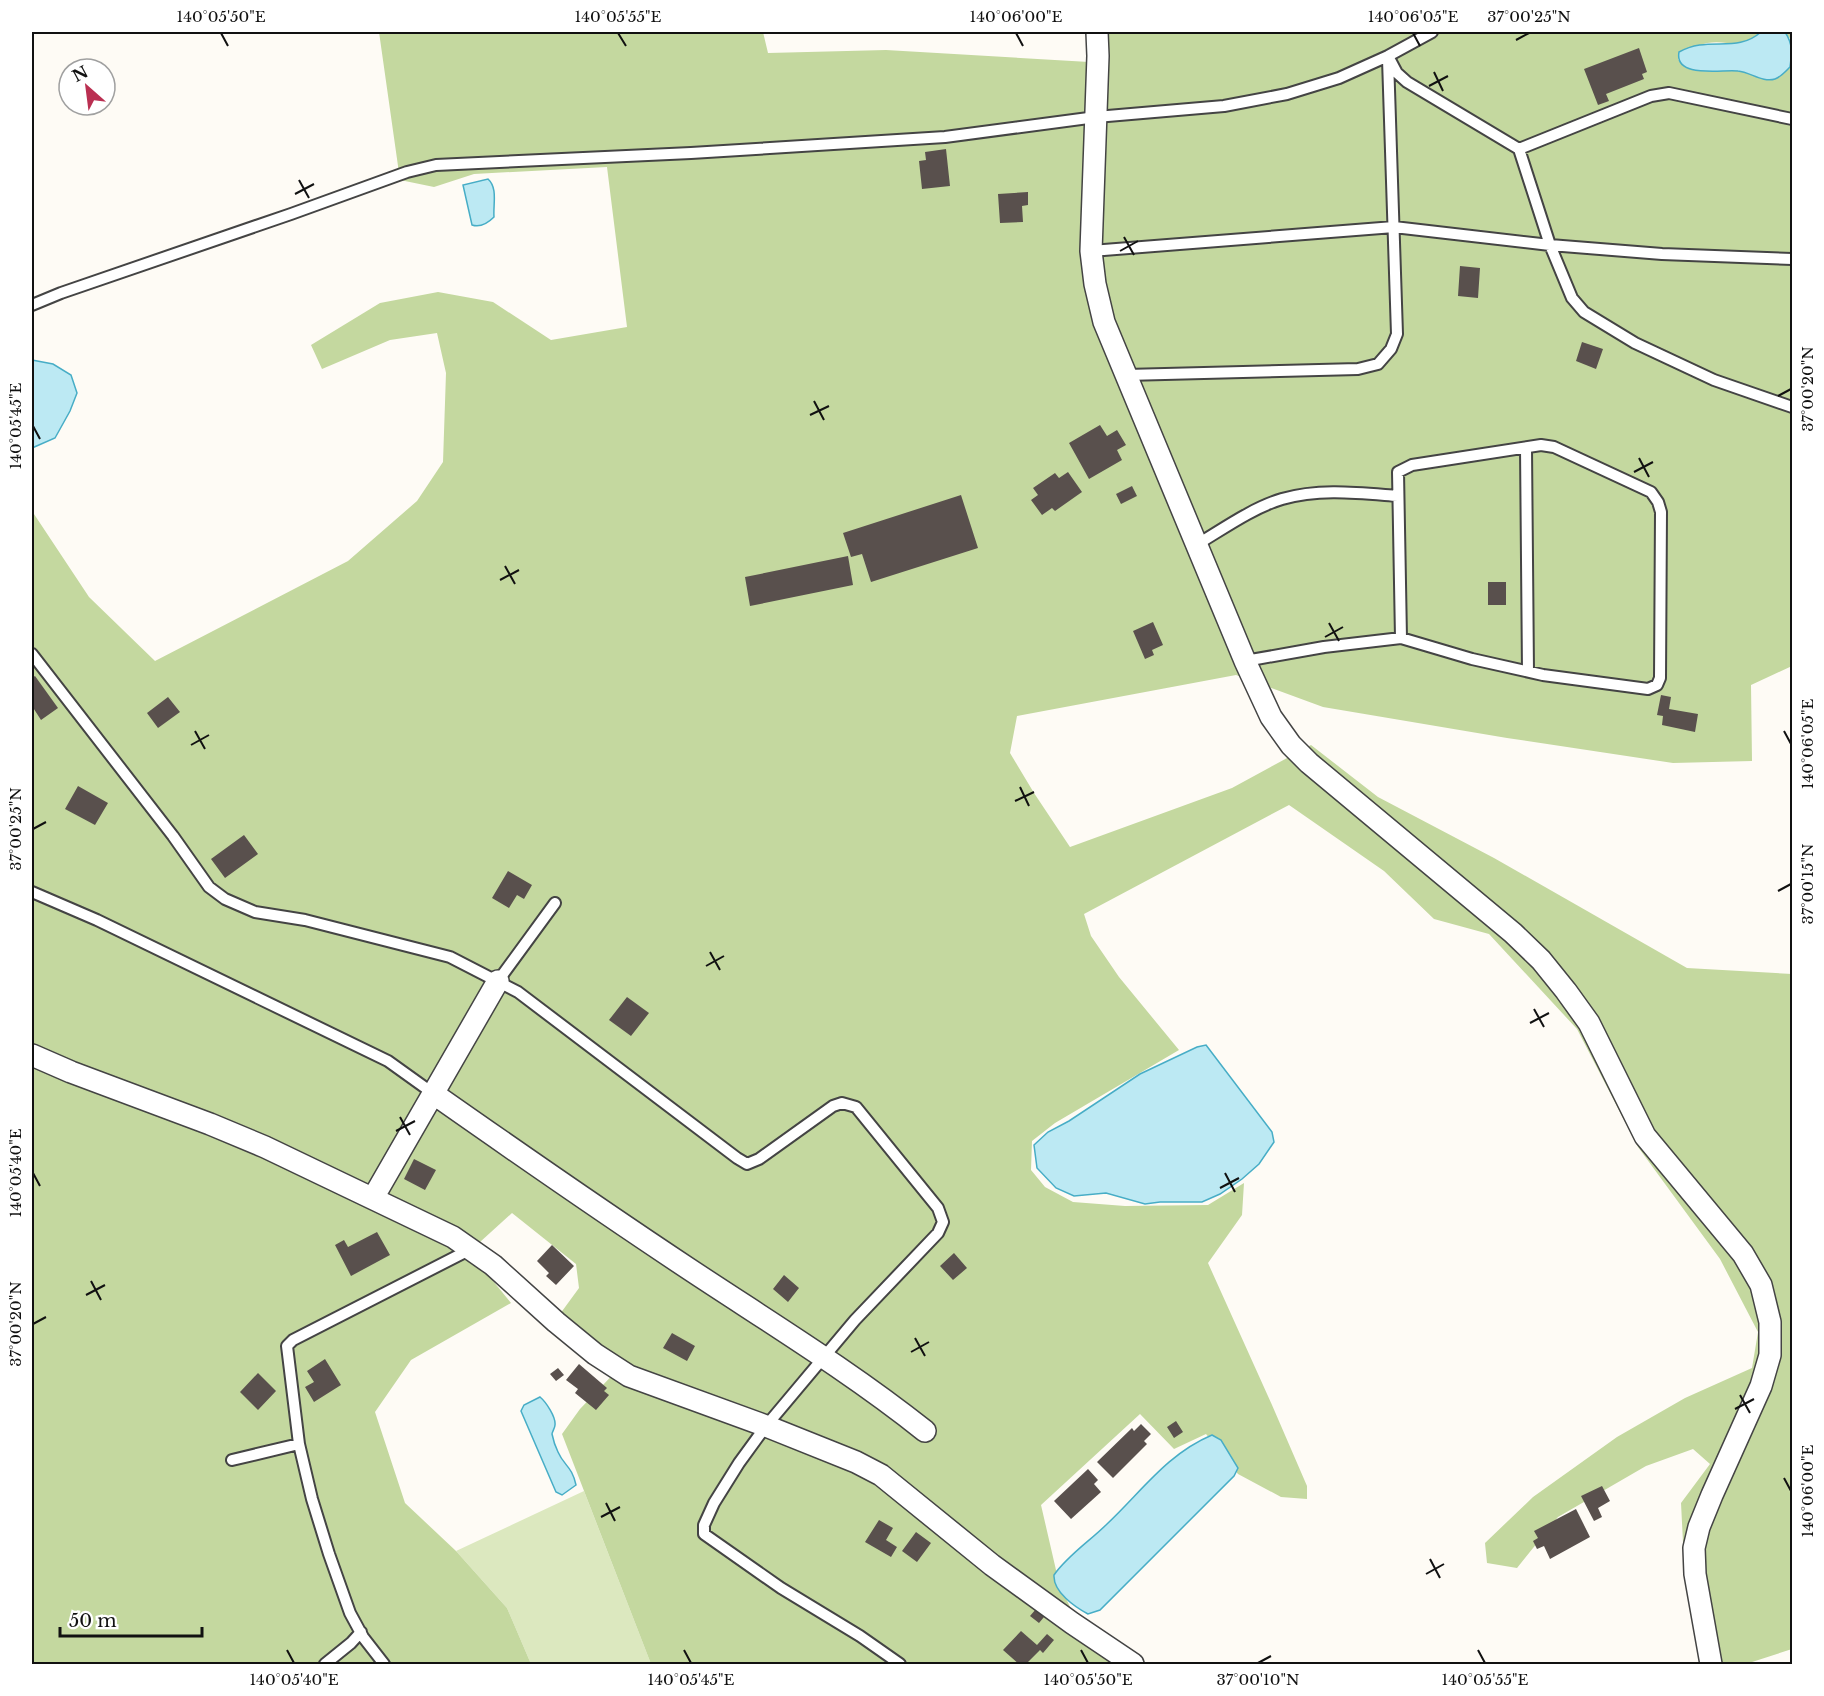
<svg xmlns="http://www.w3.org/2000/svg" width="1824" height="1696" font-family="'Libre Baskerville',serif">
<rect width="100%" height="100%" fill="#fefbf5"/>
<path fill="#dce8bf" d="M 584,1491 L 651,1664 L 531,1664 L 507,1608 L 456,1551 Z"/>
<path fill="#c4d89f" d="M 379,32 L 763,32 L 768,53 L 886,50 L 1089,62 L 1088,32 L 1761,32 C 1739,52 1730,39 1707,43 C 1698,45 1686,54 1678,59 C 1688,77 1721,69 1738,71 C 1747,71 1757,76 1766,79 L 1791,40 L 1785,32 L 1792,32 L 1792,666 L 1751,685 L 1752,761 L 1673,763 L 1507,738 L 1323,707 L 1236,675 L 1017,716 L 1010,753 L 1034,793 L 1070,847 L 1232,788 L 1311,745 L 1378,797 L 1494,858 L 1687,968 L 1792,974 L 1792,1649 L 1749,1663 L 1749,1664 L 1714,1664 L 1684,1562 L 1681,1503 L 1710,1464 L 1693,1449 L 1646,1466 L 1558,1517 L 1517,1568 L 1487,1563 L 1485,1543 L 1533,1497 L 1617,1437 L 1685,1398 L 1752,1368 L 1758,1332 L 1720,1259 L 1638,1147 L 1577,1029 L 1489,934 L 1434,919 L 1384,871 L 1289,805 L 1084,914 L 1091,936 L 1119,977 L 1179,1050 L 1055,1123 L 1032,1141 L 1031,1170 L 1045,1187 L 1073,1202 L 1125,1206 L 1208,1205 L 1244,1183 L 1242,1215 L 1208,1263 L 1272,1405 L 1307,1486 L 1307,1499 L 1281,1497 L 1238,1474 L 1206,1434 L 1174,1449 L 1140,1414 L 1041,1505 L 1059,1583 L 1086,1642 L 1116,1664 L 651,1664 L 562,1434 L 580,1409 L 623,1364 L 560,1314 L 579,1288 L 576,1264 L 512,1213 L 480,1242 L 489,1276 L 511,1303 L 411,1360 L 375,1412 L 405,1503 L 456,1551 L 507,1608 L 531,1664 L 32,1664 L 32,511 L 89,597 L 155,661 L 348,561 L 417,501 L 443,462 L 446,373 L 437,333 L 390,340 L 322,369 L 311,345 L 380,303 L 438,292 L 493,302 L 551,340 L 627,327 L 607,167 L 474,174 L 434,187 L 400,180 Z"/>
<path fill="#bce9f3" stroke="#47adc6" stroke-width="1.5" d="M 1761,32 L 1785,32 C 1793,44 1792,53 1790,67 C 1786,71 1781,77 1775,79 C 1763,83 1750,72 1738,71 C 1723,69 1674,79 1679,52 C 1709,35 1736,54 1761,32 Z
M 488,179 C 498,188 493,204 494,217 C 488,223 481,228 472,225 L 463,185 Z
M 32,360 L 53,364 L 71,375 L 77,393 L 70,411 L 55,438 L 32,448 Z
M 1206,1045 L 1272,1132 L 1274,1142 L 1259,1164 L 1242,1179 L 1220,1194 L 1202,1202 L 1160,1202 L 1145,1204 L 1106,1193 L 1074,1196 L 1056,1188 L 1037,1168 L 1034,1145 L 1048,1132 L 1069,1121 L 1140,1074 L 1197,1047 Z
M 540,1397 C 546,1402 556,1417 555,1425 C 555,1428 552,1432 552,1434 C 553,1439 556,1448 558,1452 C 564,1466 572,1466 576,1485 L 562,1495 L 556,1492 L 521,1411 L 524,1405 Z
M 1212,1435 L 1221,1440 L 1238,1468 L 1234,1476 L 1100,1610 L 1088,1614 C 1075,1607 1053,1592 1054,1575 C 1068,1555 1090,1541 1107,1524 C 1142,1491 1167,1454 1212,1435 Z"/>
<path fill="#59504d" d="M 1639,48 L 1647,72 L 1642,74 L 1644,79 L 1606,94 L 1609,101 L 1598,105 L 1584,69 Z
M 946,149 L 950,186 L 922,189 L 919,161 L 926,160 L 925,152 Z
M 1028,192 L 1028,205 L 1022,206 L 1023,222 L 1000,223 L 998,194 Z
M 1460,266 L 1480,268 L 1478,298 L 1458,296 Z
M 1582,342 L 1603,349 L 1596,369 L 1576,361 Z
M 1100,425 L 1107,436 L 1117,430 L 1126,445 L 1117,450 L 1122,460 L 1089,479 L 1069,443 Z
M 1068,472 L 1082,492 L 1055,511 L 1052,508 L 1042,515 L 1031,500 L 1038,495 L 1033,488 L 1055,473 L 1059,478 Z
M 1132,486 L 1137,496 L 1121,504 L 1116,494 Z
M 961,495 L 978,548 L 871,582 L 862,554 L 851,557 L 843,533 Z
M 848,556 L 853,585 L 750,606 L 745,577 Z
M 1488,582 L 1506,582 L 1506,605 L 1488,605 Z
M 1153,622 L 1163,645 L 1152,650 L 1154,655 L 1145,659 L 1133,631 Z
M 35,676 L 58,708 L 41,720 L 32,706 L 32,678 Z
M 1661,695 L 1671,697 L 1669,709 L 1698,714 L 1695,732 L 1662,725 L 1663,716 L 1657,715 Z
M 168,697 L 180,712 L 158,728 L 147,713 Z
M 78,786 L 108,803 L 95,825 L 65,809 Z
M 244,835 L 258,854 L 225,878 L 211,859 Z
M 508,871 L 532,885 L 524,899 L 517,895 L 509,908 L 492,898 Z
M 627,997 L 649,1013 L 631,1036 L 609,1020 Z
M 414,1159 L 436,1170 L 425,1190 L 404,1179 Z
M 377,1232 L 390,1255 L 351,1276 L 335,1245 L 344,1240 L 348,1247 Z
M 552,1245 L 574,1266 L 556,1285 L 546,1276 L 549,1273 L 537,1261 Z
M 954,1253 L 967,1268 L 953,1280 L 940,1266 Z
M 784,1275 L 799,1288 L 788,1302 L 773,1289 Z
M 672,1333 L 695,1346 L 687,1361 L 663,1348 Z
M 325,1359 L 341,1385 L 314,1402 L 305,1387 L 314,1382 L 307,1371 Z
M 579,1364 L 607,1388 L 604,1391 L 609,1395 L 596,1410 L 575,1393 L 578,1389 L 566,1380 Z
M 558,1368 L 564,1375 L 556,1381 L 550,1374 Z
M 258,1373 L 276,1391 L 258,1410 L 240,1392 Z
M 1176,1421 L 1183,1432 L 1174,1438 L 1167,1427 Z
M 1141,1424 L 1151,1434 L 1144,1441 L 1147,1444 L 1113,1478 L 1097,1462 L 1132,1428 L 1134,1431 Z
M 1088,1469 L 1098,1480 L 1094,1484 L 1101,1492 L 1071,1519 L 1054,1501 Z
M 1602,1486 L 1610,1501 L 1598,1508 L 1602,1517 L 1594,1521 L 1581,1496 Z
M 1576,1509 L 1590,1537 L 1550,1559 L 1544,1546 L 1537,1549 L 1533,1541 L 1538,1538 L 1534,1531 Z
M 879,1520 L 893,1528 L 886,1540 L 897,1547 L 891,1557 L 865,1542 Z
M 916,1532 L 931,1543 L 917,1562 L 902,1551 Z
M 1036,1609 L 1044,1617 L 1039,1623 L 1030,1616 Z
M 1021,1631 L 1037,1645 L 1047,1634 L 1054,1640 L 1043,1653 L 1040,1650 L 1026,1664 L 1019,1664 L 1003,1650 Z"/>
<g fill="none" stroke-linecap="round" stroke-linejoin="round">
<g stroke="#444" stroke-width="14">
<path id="service" d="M 1388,56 L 1397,73 L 1407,82 L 1519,149 L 1550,245 L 1572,298 L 1584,312 L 1635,343 L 1714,380 L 1792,407
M 1519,149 L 1651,96 L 1669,93 L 1792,119
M 1091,251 L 1394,227 L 1550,245 L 1662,254 L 1792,259
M 32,305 L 61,293 L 291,214 L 407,172 L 436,165 L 691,153 L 945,137 L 1096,117 L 1224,106 L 1287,94 L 1339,78 L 1388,56 L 1432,32
M 1126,375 L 1358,369 L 1378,364 L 1391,349 L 1397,334 L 1388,59
M 1526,448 L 1528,671
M 1196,545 C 1223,529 1252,508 1282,499 C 1320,488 1359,493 1398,496
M 32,654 L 173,836 L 209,887 L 225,899 L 255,912 L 305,920 L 450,957 L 518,992 L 737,1158 L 747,1164 L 759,1159 L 833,1106 L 842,1103 L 856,1107 L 938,1208 L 943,1222 L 938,1233 L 855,1320 L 766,1426 L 739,1463 L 714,1503 L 704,1525 L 704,1534 L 781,1588 L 860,1636 L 900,1664
M 1245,661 L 1324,647 L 1401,638 L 1472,659 L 1543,675 L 1648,689 L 1657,685 L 1660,678 L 1661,512 L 1658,502 L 1651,492 L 1554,447 L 1541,445 L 1412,465 L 1398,472 L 1401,638
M 32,892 L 97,920 L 388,1061 L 434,1094
M 498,981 L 555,903
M 232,1460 L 299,1444
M 325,1664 L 351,1643 L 361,1632
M 384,1664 L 363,1637 L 350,1613 L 329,1554 L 312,1499 L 299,1444 L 287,1346 L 293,1340 L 471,1249"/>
</g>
<g stroke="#444" stroke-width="24">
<path id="minor" d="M 1097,32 L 1098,56 L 1091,251 L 1095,284 L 1104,322 L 1245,661 L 1271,717 L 1291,745 L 1309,763 L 1513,933 L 1541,960 L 1566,991 L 1589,1023 L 1645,1136 L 1743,1254 L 1761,1285 L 1770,1322 L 1770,1355 L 1761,1386 L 1712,1495 L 1699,1527 L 1694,1548 L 1695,1574 L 1711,1664
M 32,1055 L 71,1072 L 210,1124 L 265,1147 L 453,1237 L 493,1265 L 556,1322 L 595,1354 L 629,1376 L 766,1426 L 856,1462 L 881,1475 L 992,1565 L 1072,1623 L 1133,1664
M 434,1094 C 518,1153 603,1212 689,1269 C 769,1322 851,1372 925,1431
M 373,1198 L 498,981"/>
</g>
<use href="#service" stroke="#fff" stroke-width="10"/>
<use href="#minor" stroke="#fff" stroke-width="21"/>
</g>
<path fill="none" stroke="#111" stroke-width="2" d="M 221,33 L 228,46M 618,33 L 626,46M 1016,33 L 1023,46M 1413,33 L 1420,46M 1516,40 L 1529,33M 1434,72 L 1443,91M 1429,86 L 1448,76M 299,180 L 309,198M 295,194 L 314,184M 1124,237 L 1134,255M 1120,251 L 1138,241M 1778,396 L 1791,389M 814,401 L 824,420M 810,415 L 829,406M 33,426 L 40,439M 1639,458 L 1649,477M 1634,472 L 1653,462M 505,566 L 515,584M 500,580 L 519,570M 1329,623 L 1339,641M 1325,637 L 1343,627M 195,731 L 205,749M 1784,731 L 1791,744M 191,745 L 209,735M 1020,787 L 1029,806M 1015,801 L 1034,792M 33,829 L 46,822M 1778,891 L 1791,884M 710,952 L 720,970M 706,966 L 724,956M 1534,1009 L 1544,1027M 1530,1023 L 1549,1013M 400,1117 L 410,1135M 396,1131 L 415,1121M 33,1173 L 40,1186M 1225,1173 L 1235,1192M 1220,1188 L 1239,1178M 91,1281 L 101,1300M 86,1295 L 105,1285M 33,1324 L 46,1317M 915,1338 L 925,1356M 911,1352 L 929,1342M 1740,1395 L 1750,1413M 1735,1409 L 1754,1399M 1784,1478 L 1791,1491M 606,1503 L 615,1521M 601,1517 L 620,1507M 1430,1559 L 1440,1578M 1426,1574 L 1444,1564M 287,1650 L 294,1663M 684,1650 L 691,1663M 1081,1650 L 1088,1663M 1478,1650 L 1485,1663M 1258,1663 L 1271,1656"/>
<rect width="1824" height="1696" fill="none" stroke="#ffffff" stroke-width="66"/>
<g transform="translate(87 87) rotate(332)"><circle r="28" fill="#ffffff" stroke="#a0a0a0" stroke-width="1.5"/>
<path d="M0-4.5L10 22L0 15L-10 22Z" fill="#ba2f51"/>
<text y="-9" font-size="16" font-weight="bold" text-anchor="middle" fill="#111111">N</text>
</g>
<path d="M60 1627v9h142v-9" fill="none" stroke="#111111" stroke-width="3"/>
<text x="69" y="1627" font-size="18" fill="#111111" stroke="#ffffff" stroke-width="4.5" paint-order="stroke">50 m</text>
<rect x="33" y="33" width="1758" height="1630" fill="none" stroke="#111" stroke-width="2"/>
<g font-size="15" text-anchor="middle" fill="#111">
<text x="221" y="22">140°05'50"E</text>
<text x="618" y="22">140°05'55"E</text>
<text x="1016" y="22">140°06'00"E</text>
<text x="1413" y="22">140°06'05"E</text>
<text x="1529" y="22">37°00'25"N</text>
<text transform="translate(1808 389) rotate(-90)" y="5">37°00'20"N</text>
<text transform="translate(16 426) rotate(-90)" y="5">140°05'45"E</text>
<text transform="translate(1808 744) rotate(-90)" y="5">140°06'05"E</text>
<text transform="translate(16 829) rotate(-90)" y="5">37°00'25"N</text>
<text transform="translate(1808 884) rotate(-90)" y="5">37°00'15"N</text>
<text transform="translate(16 1173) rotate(-90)" y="5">140°05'40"E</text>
<text transform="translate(16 1324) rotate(-90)" y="5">37°00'20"N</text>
<text transform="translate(1808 1491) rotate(-90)" y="5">140°06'00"E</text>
<text x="294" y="1685">140°05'40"E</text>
<text x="691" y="1685">140°05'45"E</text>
<text x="1088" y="1685">140°05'50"E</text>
<text x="1258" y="1685">37°00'10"N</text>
<text x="1485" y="1685">140°05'55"E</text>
</g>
</svg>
